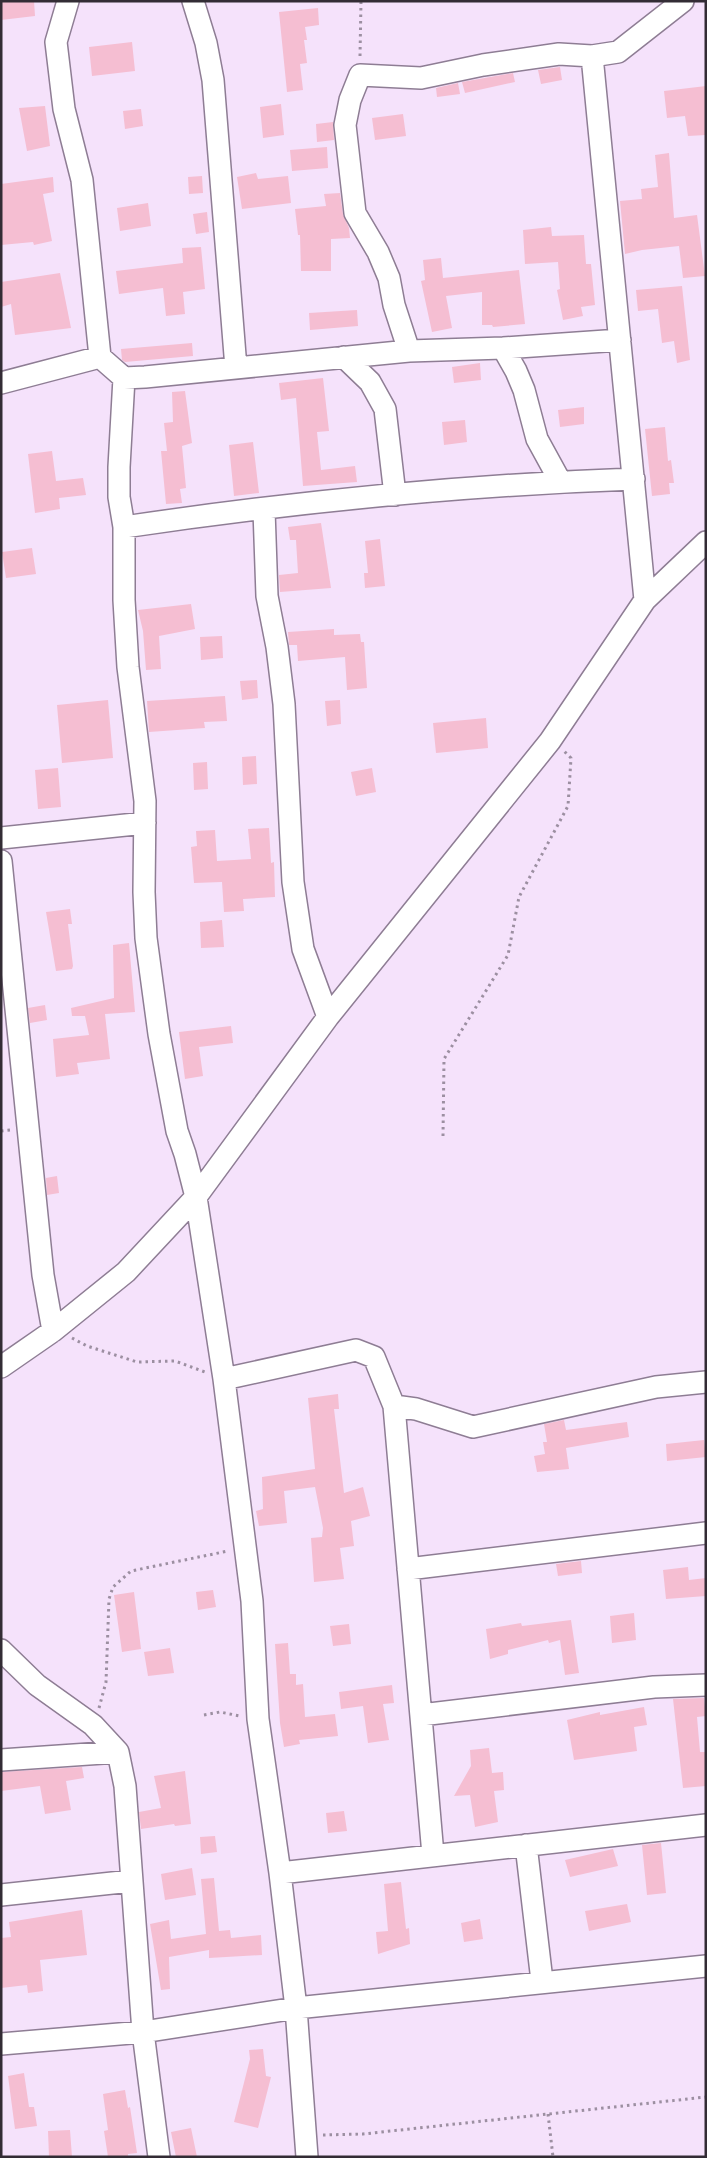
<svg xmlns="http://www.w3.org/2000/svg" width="707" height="2158" font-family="'PT Sans Narrow',sans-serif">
<rect width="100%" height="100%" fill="#f5e2fb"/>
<path fill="#f5bed2" d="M 1,1 L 34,1 L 35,16 L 1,20 Z
M 318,8 L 319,25 L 305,27 L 307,40 L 304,40 L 307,63 L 300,64 L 303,90 L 287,92 L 279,12 Z
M 132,42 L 135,71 L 92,76 L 89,47 Z
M 560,67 L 562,80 L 541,84 L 538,70 Z
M 513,73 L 515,82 L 465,93 L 462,82 Z
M 458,83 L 460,94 L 437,97 L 436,88 Z
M 706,86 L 706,135 L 688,136 L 685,116 L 667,118 L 664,91 Z
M 281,104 L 284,135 L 263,138 L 260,107 Z
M 45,106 L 50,146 L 27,151 L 19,108 Z
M 141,109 L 143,126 L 125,129 L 123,111 Z
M 403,114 L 406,136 L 375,140 L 372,118 Z
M 333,122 L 334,140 L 317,142 L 316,124 Z
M 327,147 L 328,168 L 292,171 L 290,150 Z
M 669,153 L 674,218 L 697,215 L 705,276 L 683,278 L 679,246 L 642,250 L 625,254 L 620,201 L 642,199 L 641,189 L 658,187 L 655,155 Z
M 256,173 L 258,179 L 288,176 L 291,203 L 242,209 L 237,177 Z
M 202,176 L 203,193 L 189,194 L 188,177 Z
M 53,177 L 54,192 L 43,194 L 52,241 L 34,245 L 33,242 L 1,245 L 1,184 Z
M 340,193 L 343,214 L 349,228 L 350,238 L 331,239 L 331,271 L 301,271 L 300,235 L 298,235 L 295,209 L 326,206 L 324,194 Z
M 148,203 L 151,226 L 120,231 L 117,208 Z
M 207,212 L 209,232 L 196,234 L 193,214 Z
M 551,227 L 552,236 L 584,235 L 586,264 L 591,264 L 595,305 L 581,307 L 583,316 L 563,320 L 557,290 L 560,289 L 558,262 L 525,264 L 523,230 Z
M 201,247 L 205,289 L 183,292 L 185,314 L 166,316 L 163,288 L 119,294 L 116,271 L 183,263 L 182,248 Z
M 441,258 L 443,278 L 519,270 L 525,324 L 493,327 L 492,325 L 482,325 L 482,292 L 446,296 L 452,328 L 432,332 L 421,281 L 425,280 L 423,260 Z
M 60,273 L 71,328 L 15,335 L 11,304 L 1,307 L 1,282 Z
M 682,286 L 690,360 L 677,363 L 674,341 L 662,343 L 658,309 L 638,311 L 636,290 Z
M 357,310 L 358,326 L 310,330 L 309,313 Z
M 192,343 L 193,356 L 125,362 L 122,360 L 121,349 Z
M 480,363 L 481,380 L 454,383 L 452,367 Z
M 323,378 L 329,431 L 317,432 L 321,470 L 355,466 L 357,482 L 303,486 L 296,398 L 281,400 L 279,383 Z
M 185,391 L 192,443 L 182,446 L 186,488 L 180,489 L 182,503 L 166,504 L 161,451 L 167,451 L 164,423 L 173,422 L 172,392 Z
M 584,407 L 584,424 L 560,427 L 558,410 Z
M 465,420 L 467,442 L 444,445 L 442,422 Z
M 665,427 L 668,461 L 671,460 L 674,483 L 669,483 L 670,494 L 652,496 L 645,429 Z
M 253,442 L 259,493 L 234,496 L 229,445 Z
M 52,451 L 56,481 L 83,478 L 86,495 L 59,498 L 60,509 L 35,513 L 28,454 Z
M 321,523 L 331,588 L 280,592 L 279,575 L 298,573 L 296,540 L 290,540 L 288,527 Z
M 380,539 L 385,586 L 365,588 L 364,573 L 368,573 L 365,541 Z
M 32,548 L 36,574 L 6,578 L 2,552 Z
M 191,604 L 195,629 L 159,636 L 161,669 L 146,670 L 143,631 L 138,610 Z
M 334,629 L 334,635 L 360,634 L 361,642 L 364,642 L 367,688 L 347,690 L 345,657 L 298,661 L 297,645 L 289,645 L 288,632 Z
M 222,636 L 223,658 L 201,660 L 200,637 Z
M 257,680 L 258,698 L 242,700 L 240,681 Z
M 225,696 L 227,721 L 204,722 L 205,728 L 149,732 L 147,701 Z
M 108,700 L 113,758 L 62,763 L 57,705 Z
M 340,700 L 341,724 L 327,726 L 325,701 Z
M 486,718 L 488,748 L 436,753 L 433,723 Z
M 256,756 L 257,784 L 243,785 L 242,757 Z
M 207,762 L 208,789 L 194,790 L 193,763 Z
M 58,768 L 61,807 L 38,809 L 35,770 Z
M 372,768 L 376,792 L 356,796 L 351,772 Z
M 269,828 L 271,863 L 274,862 L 275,897 L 243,899 L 244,911 L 224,912 L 222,882 L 194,883 L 191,847 L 197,846 L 196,831 L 215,830 L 217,861 L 251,859 L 248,829 Z
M 70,909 L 72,924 L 68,924 L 73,966 L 72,969 L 56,971 L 46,912 Z
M 222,920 L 224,947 L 201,948 L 200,922 Z
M 129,943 L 135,1012 L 105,1014 L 110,1059 L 77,1063 L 79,1074 L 56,1077 L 53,1039 L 89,1035 L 85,1016 L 72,1016 L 71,1008 L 114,998 L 113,945 Z
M 45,1005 L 47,1020 L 30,1023 L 28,1008 Z
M 231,1026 L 233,1043 L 199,1047 L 203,1076 L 185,1079 L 179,1032 Z
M 57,1176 L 59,1193 L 47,1195 L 46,1178 Z
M 338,1394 L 339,1409 L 334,1409 L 344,1493 L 363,1487 L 370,1516 L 351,1521 L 354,1546 L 340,1548 L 344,1579 L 314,1582 L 311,1538 L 322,1537 L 323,1528 L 315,1487 L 284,1491 L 287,1523 L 259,1526 L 256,1511 L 263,1509 L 262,1477 L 315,1469 L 308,1398 Z
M 564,1420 L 566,1430 L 627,1422 L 629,1437 L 566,1448 L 569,1469 L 537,1472 L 534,1456 L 545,1454 L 543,1442 L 547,1442 L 544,1424 Z
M 704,1440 L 706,1457 L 667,1461 L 666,1444 Z
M 581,1561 L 582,1573 L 558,1576 L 556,1564 Z
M 688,1567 L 689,1580 L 706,1578 L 706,1596 L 666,1599 L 663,1570 Z
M 213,1590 L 216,1607 L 198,1610 L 196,1592 Z
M 134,1592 L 141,1649 L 122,1652 L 114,1595 Z
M 634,1613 L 636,1640 L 612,1643 L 610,1616 Z
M 571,1620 L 579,1673 L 565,1675 L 560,1640 L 549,1643 L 548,1640 L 508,1650 L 508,1654 L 490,1659 L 486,1629 L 521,1623 L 522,1626 Z
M 349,1624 L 351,1644 L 333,1646 L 330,1626 Z
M 288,1643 L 290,1674 L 296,1674 L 296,1685 L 303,1684 L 305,1717 L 335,1714 L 338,1736 L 299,1740 L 300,1744 L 284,1747 L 280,1723 L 275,1644 Z
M 170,1648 L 174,1673 L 148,1676 L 144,1652 Z
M 392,1685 L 394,1703 L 383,1704 L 389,1740 L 368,1743 L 363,1706 L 341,1709 L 339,1692 Z
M 704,1698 L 706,1716 L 697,1717 L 700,1752 L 706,1752 L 706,1786 L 683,1788 L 673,1699 Z
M 644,1707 L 647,1725 L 634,1727 L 637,1751 L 574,1760 L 567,1720 L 600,1712 L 600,1715 Z
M 489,1748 L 492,1773 L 503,1772 L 504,1790 L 494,1791 L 498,1822 L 475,1827 L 470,1795 L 454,1796 L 471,1766 L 470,1750 Z
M 82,1767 L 84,1778 L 66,1781 L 71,1810 L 45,1814 L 40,1786 L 1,1791 L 1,1772 Z
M 185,1771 L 191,1824 L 175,1826 L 174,1824 L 141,1829 L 139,1812 L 161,1808 L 154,1776 Z
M 344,1811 L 347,1831 L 328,1833 L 326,1813 Z
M 215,1836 L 217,1852 L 201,1854 L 200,1837 Z
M 661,1843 L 666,1893 L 647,1895 L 642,1845 Z
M 613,1849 L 618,1866 L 570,1877 L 565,1860 Z
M 192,1868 L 196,1895 L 165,1900 L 161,1874 Z
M 214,1878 L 219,1931 L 230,1930 L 231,1938 L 261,1935 L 262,1955 L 209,1958 L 209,1950 L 169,1957 L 170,1989 L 161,1990 L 150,1924 L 169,1920 L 171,1939 L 206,1934 L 201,1879 Z
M 401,1882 L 406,1929 L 409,1928 L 410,1944 L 378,1954 L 376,1932 L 388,1931 L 384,1884 Z
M 627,1904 L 631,1922 L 589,1931 L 585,1911 Z
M 82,1910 L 87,1955 L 40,1960 L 43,1991 L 28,1993 L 27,1985 L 1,1988 L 1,1938 L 11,1937 L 9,1922 Z
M 480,1919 L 483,1939 L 464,1942 L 461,1923 Z
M 263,2049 L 266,2076 L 271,2077 L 258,2128 L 234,2122 L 250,2059 L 249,2050 Z
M 24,2073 L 29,2107 L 34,2107 L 37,2126 L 15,2129 L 8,2076 Z
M 125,2090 L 128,2108 L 130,2107 L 137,2153 L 128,2154 L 128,2157 L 108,2157 L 104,2131 L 108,2130 L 103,2094 Z
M 191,2128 L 197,2157 L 176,2157 L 171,2132 Z
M 70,2130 L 72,2157 L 49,2157 L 48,2131 Z"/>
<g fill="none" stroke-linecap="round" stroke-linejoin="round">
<g stroke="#8e7d94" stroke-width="24">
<path id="minor" d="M 68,1 L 56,42 L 64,109 L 82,180 L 100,357
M 193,1 L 206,43 L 213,80 L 236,368
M 592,56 L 645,600
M 503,348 L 516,371 L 524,390 L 537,439 L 560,481
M 409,351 L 394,305 L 389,278 L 378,252 L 355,213 L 345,125 L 350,100 L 360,75 L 421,78 L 483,65 L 559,54 L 592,56 L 618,52 L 683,1
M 344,357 L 370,382 L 385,409 L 395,495
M 124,378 L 119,467 L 119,497 L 124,527 L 124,600 L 128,667 L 145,801 L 144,892 L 146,938 L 159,1034 L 177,1131 L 185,1154 L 196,1197 L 224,1379 L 252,1601 L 258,1719 L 280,1873 L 296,2008 L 307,2157
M 1,383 L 100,357 L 124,378 L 145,377 L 409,351 L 503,348 L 620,340
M 264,510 L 267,596 L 277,647 L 284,704 L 293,882 L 303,949 L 328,1017
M 124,527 C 293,502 464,485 634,479
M 1,838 L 145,823
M 1,861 L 43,1275 L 53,1331
M 1,1367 L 53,1331 L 126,1272 L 196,1197 L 328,1017 L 550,741 L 645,600 L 706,542
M 224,1379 L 356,1350 L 374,1357 L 394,1406 L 416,1409 L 473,1427 L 656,1387 L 706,1382
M 394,1406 L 433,1855
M 408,1569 L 706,1533
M 1,1650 L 37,1685 L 93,1725 L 118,1752 L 125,1786 L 143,2032 L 159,2157
M 421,1715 L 654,1687 L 706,1685
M 1,1760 L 118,1752
M 526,1845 L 542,1981
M 280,1873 L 706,1825
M 1,1895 L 131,1881
M 1,2044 L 143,2032 L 296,2008 L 706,1966"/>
</g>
<path stroke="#9c8fa1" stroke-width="3" stroke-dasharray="2.5 4" stroke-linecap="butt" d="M 360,56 L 361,1
M 1,1131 L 11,1130
M 443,1136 L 444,1059 L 508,955 L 519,897 L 568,806 L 571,758 L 564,751
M 72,1338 L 87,1346 L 137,1362 L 175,1361 L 205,1372
M 99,1708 L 106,1682 L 109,1599 L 113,1587 L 131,1571 L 228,1551
M 204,1715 L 220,1712 L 240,1716
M 548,2114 L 553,2157
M 323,2135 L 363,2134 L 706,2097"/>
<use href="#minor" stroke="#fff" stroke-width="21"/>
</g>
<rect width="707" height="2158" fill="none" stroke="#332c35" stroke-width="5"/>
</svg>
